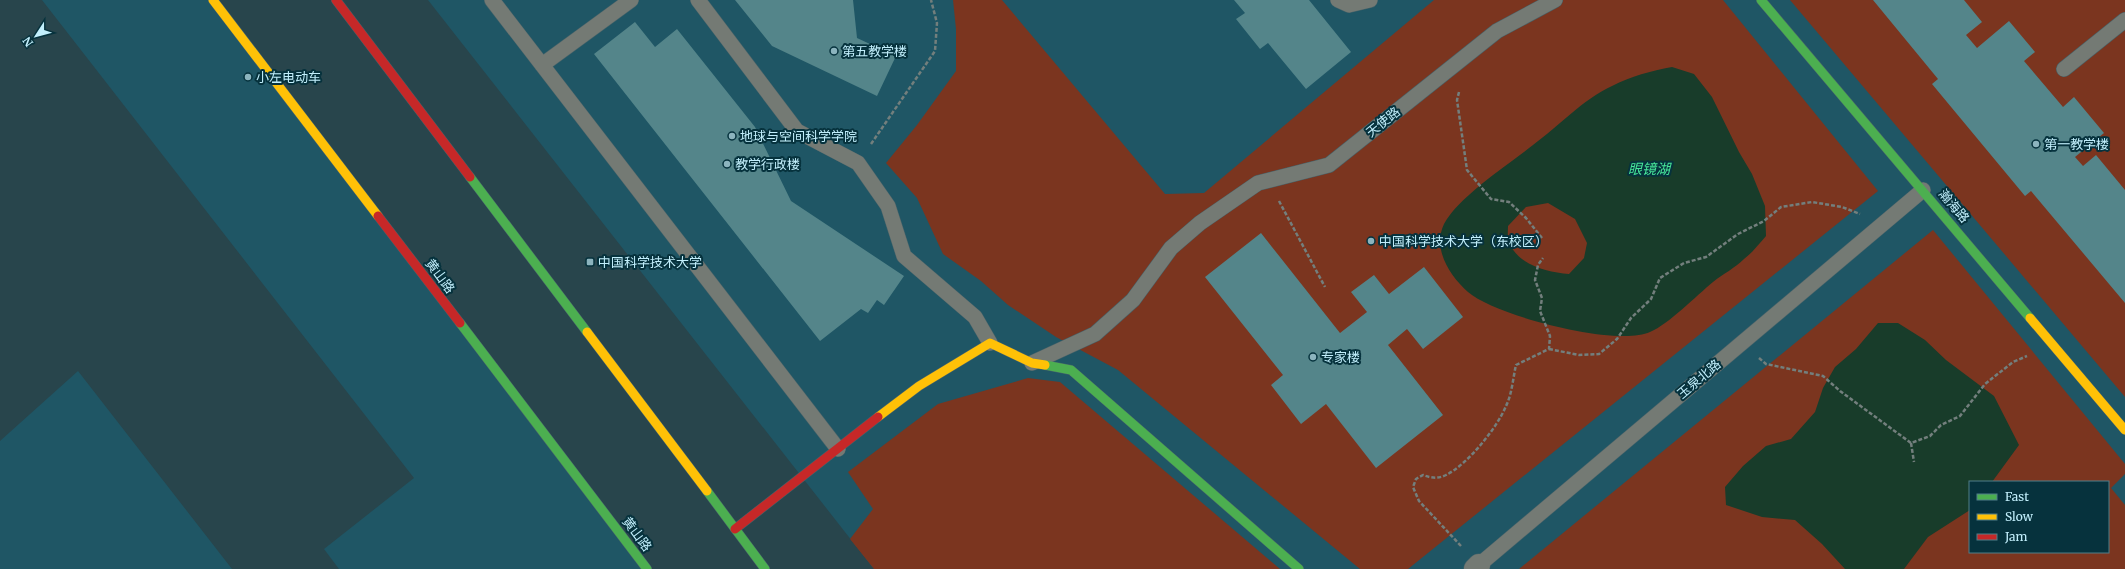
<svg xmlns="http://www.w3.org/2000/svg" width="2125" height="569" font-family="Merriweather,'Noto Sans SC',serif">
<rect width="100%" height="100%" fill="#28454c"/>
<path fill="#1f5665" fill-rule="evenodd" d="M 42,0 L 213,0 L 647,569 L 339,569 L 324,549 L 414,478 Z
M 428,0 L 2125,0 L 2125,569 L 874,569 ZM 1970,482 L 2108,482 L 2108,552 L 1970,552 Z
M 78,371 L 232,569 L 0,569 L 0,441 Z"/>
<path fill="#7b351f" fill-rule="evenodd" d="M 953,0 L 1002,0 L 1165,194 L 1204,193 L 1434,0 L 1723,0 L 1878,191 L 1408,569 L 1360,569 L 1118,370 L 1056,337 L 1008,305 L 981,281 L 943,254 L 917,198 L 886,163 L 917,125 L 956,71 L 956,29 Z
M 1790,0 L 2125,0 L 2125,397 Z
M 1933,230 L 2125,464 L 2125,474 L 2111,488 L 2125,505 L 2125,569 L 1519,569 ZM 1970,482 L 2108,482 L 2108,552 L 1970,552 Z
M 1028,378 L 1060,382 L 1280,569 L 874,569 L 850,539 L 873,509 L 848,472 L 938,404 Z"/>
<path fill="#183c2a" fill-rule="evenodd" d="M 1672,67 L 1694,74 L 1712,97 L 1739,152 L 1752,174 L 1765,206 L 1766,236 C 1759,244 1752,253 1744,259 C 1735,268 1723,274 1713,282 C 1696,296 1669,324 1650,332 C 1616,347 1496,316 1468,292 C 1450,276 1432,249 1444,224 C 1458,197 1509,164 1533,145 C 1559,126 1582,100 1612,86 C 1631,76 1651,71 1672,67 ZM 1548,203 L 1575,219 L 1587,243 L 1584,258 L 1569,274 C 1546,272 1518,265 1509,242 C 1507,237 1508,231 1508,226 L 1526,207 Z
M 1878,323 L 1898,323 L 1925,340 L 1946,360 L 1994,396 L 2019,445 L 1992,482 L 1970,482 L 1970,510 L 1928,537 L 1904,569 L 1845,569 L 1822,544 L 1795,520 L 1762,517 L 1726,505 L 1725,487 L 1743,466 L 1766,446 L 1791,439 L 1815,412 L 1823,388 L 1835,367 L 1856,349 Z"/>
<path fill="#54858a" d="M 735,0 L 853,0 L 857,38 L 896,56 L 877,96 L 772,46 Z
M 1234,0 L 1309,0 L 1351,52 L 1306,89 L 1268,43 L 1260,49 L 1236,19 L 1245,13 Z
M 1873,0 L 1964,0 L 1982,22 L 1966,35 L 1977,48 L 2009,21 L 2035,52 L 2024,61 L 2063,107 L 2074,97 L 2104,133 L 2075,157 L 2083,166 L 2096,155 L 2125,190 L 2125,303 L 2031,191 L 2025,196 L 1932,84 L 1938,79 Z
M 635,22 L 655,47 L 677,29 L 755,127 L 791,201 L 904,276 L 884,305 L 877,300 L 868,313 L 861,309 L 820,341 L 594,54 Z
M 1261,233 L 1340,333 L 1367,312 L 1351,292 L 1374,275 L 1389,294 L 1424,267 L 1463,317 L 1423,349 L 1407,329 L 1388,345 L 1443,415 L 1376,468 L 1326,404 L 1301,424 L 1271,385 L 1283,375 L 1205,277 Z"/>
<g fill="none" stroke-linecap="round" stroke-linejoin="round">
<g stroke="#466269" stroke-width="16">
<path id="lane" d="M 492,0 L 838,449
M 698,0 L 797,131 L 858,163 L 888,206 L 904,256 L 975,317 L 990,343
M 1338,0 L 1349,5 L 1370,0
M 542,65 L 631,0
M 2064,69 L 2125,20
M 1032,363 L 1095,334 L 1133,300 L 1171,248 L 1200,223 L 1258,183 L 1329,165 L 1497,31 L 1555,0
M 1479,565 L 1923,190"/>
</g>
<g stroke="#466269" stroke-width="23">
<path id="street" d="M 1475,569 L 1479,565"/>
</g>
<g stroke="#466269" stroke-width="10">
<path id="fast" d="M 1761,0 L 2030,318
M 470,177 L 587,332
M 460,323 L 647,569
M 1045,365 L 1071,370 L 1299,569
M 707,491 L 765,569"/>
</g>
<g stroke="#466269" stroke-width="10">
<path id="slow" d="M 213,0 L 378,216
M 2030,318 L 2125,430
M 587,332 L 707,491
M 878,417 L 919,386 L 990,343 L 1032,363 L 1045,365"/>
</g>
<g stroke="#466269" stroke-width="10">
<path id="jam" d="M 336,0 L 470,177
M 378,216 L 460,323
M 735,529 L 878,417"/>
</g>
<path stroke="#737f7d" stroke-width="2.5" stroke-dasharray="4 2" stroke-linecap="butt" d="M 1459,92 L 1457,100 L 1467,170 L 1491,199 L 1509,202 L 1526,218 L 1542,238
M 871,144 L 935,51 L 937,23 L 931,0
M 1279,201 L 1325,287
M 1549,349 L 1579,355 L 1599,354 L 1617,339 L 1631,318 L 1651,299 L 1660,278 L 1684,263 L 1706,257 L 1738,234 L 1764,221 L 1781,207 L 1812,202 L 1842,207 L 1860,214
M 1759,358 L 1766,364 L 1823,376 L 1840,391 L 1911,443 L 1930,436 L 1941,425 L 1960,416 L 1985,384 L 2013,362 L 2027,356
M 1911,443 L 1914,462
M 1461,546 L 1419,501 L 1413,487 L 1416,479 L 1423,475 C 1431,478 1438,479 1446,475 C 1468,464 1497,428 1506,406 C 1512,394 1513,378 1516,365 L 1549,349 L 1550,336 L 1540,311 L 1542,298 L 1535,280 L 1538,265 L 1543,258"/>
<use href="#lane" stroke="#747a74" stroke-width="15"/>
<use href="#street" stroke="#747a74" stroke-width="22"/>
<use href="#fast" stroke="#4caf50" stroke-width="9"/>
<use href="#slow" stroke="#ffc107" stroke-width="9"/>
<use href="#jam" stroke="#c62828" stroke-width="9"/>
</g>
<g fill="#8cb4be" stroke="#06323d" stroke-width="1.5">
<circle cx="834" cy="51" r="4"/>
<circle cx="248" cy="77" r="4"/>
<circle cx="732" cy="136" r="4"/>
<circle cx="2036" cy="144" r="4"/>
<circle cx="727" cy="164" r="4"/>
<circle cx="1371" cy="241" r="4"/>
<rect x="586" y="258" width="8" height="8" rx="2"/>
<circle cx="1313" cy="357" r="4"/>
</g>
<g text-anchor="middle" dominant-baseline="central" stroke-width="4" stroke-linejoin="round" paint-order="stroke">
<g font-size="13" fill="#c2effc" stroke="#06323d" text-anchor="start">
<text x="842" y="51">第五教学楼</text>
<text x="256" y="77">小左电动车</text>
<text x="740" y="136">地球与空间科学学院</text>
<text x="2044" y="144">第一教学楼</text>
<text x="735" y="164">教学行政楼</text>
<text x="1379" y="241">中国科学技术大学（东校区）</text>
<text x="598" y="262">中国科学技术大学</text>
<text x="1321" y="357">专家楼</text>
</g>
<g font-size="13" fill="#c2effc" stroke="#06323d">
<text transform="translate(1383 122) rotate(-39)">天使路</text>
<text transform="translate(1954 206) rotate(50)">瀚海路</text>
<text transform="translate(440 276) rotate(53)">黄山路</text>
<text transform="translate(1699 379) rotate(-40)">玉泉北路</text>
<text transform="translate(637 534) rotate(53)">黄山路</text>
</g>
<g font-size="14" font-style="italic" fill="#48e79a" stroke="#06323d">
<text x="1649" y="169">眼镜湖</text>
</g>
</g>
<rect x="1969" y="481" width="140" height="72" fill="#06323d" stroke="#517e89"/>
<rect x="1977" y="494" width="20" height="6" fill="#4caf50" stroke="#517e89"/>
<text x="2005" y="501" font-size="12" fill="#c2effc">Fast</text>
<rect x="1977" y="514" width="20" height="6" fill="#ffc107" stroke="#517e89"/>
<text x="2005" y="521" font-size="12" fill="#c2effc">Slow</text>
<rect x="1977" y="534" width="20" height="6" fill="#c62828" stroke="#517e89"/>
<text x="2005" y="541" font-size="12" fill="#c2effc">Jam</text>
<g transform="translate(36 36) rotate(234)" stroke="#06323d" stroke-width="3" paint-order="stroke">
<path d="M0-3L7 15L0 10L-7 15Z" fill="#c2effc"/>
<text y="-6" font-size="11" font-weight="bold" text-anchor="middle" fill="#c2effc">N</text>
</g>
</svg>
